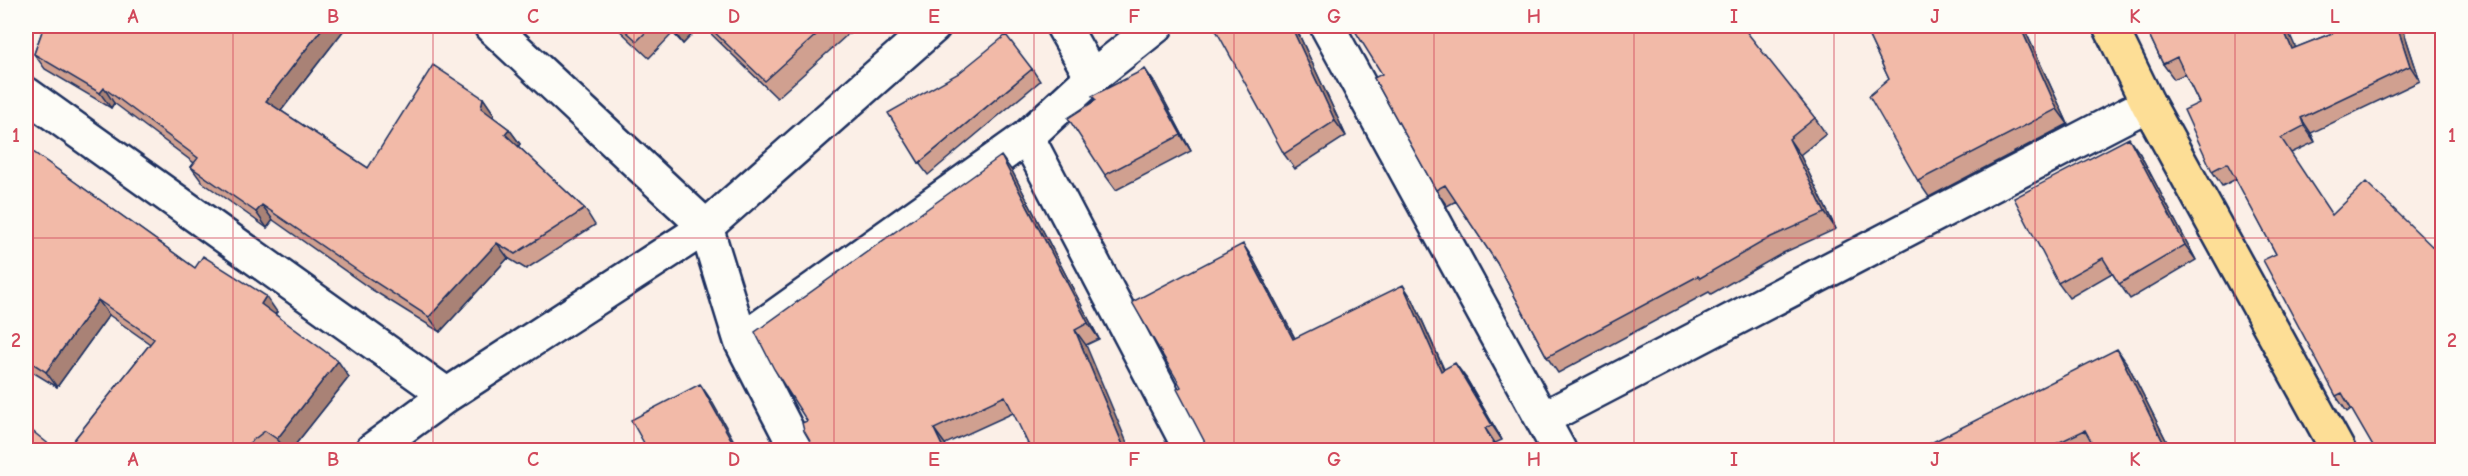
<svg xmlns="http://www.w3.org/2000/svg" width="2468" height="476" font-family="'Comic Neue',sans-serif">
<rect width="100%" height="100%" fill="#fbefe7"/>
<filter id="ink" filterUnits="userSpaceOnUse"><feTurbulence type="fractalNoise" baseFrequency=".0167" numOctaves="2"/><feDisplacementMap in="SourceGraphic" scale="12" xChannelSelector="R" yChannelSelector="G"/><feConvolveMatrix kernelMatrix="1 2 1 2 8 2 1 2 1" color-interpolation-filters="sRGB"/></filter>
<g filter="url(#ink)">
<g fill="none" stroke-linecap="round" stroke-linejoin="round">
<g stroke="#1b2f5e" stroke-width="38">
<path id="minor" d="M 491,26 L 706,227 L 741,341 L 797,450
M 1063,26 L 1092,77
M 1327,26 L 1559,450
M 26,94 L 447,395
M 1027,137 L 1191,450
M 741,341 L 1027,137 L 1092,77 L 1156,26
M 1542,419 L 2148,104
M 372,450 L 447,395 L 706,227 L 934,26"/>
</g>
<g stroke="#1b2f5e" stroke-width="38">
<path id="major" d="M 2110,26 L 2148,104 L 2338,450"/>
</g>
<use href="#minor" stroke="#fdfcf7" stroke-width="33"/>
<use href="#major" stroke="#fdde96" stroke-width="33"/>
</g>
<path fill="#d0a090" stroke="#1b2f5e" stroke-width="1.5" d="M 44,26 L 347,26 L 281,111 L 368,168 L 483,98 L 494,114 L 493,117 L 509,129 L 520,144 L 518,146 L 585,209 L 595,225 L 526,269 L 508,258 L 440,332 L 371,289 L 273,220 L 267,228 L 202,182 L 191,167 L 194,163 L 114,103 L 111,108 L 45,69 L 34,54 Z
M 615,26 L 700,26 L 683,44 L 673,33 L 649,58 Z
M 703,26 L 857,26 L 777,98 Z
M 1225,26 L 1295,26 L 1346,136 L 1295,169 L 1284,154 Z
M 1864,26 L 2023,26 L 2068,124 L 1929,197 L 1918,181 L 1889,79 Z
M 2145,26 L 2286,26 L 2295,48 L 2350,26 L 2402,26 L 2420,81 L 2311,133 L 2315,142 L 2291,153 L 2351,409 L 2347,412 L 2336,396 L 2276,254 L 2236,179 L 2222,186 L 2212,171 L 2199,103 L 2185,74 L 2174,79 L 2163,64 Z
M 1032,69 L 1040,81 L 928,175 L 919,163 Z
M 1374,78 L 1815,118 L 1826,134 L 1800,155 L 1836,229 L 1783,253 L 1711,294 L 1709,292 L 1558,373 L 1547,357 L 1497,263 L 1456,201 L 1447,206 L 1436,190 Z
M 1156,85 L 1191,151 L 1116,190 L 1105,175 Z
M 26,147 L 195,268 L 277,312 L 275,314 L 349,377 L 291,450 L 283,450 L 276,446 L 270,450 L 66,450 L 150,344 L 109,315 L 57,387 L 26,368 Z
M 2140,154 L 2196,260 L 2130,299 L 2112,273 L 2069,298 L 2058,283 Z
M 1012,171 L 1099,339 L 1086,345 L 1013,413 L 945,444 L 948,450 L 815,450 Z
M 1253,259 L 1295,338 L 1413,300 L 1444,369 L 1466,378 L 1502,440 L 1495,443 L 1499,450 L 1209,450 L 1181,387 Z
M 2128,365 L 2171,450 L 2096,450 L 2094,448 L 2089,450 L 1917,450 Z"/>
<path fill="#a98276" stroke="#1b2f5e" stroke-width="1.5" d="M 324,26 L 347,26 L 276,117 L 266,101 Z
M 673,26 L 700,26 L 683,44 L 671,27 Z
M 1291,26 L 1295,26 L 1346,136 L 1335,121 Z
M 2020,26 L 2023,26 L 2068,124 L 2057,109 Z
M 2282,26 L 2286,26 L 2303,64 L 2292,49 Z
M 2397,26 L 2402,26 L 2420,81 L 2410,66 Z
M 1145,69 L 1156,85 L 1191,151 L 1181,135 Z
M 104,88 L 114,103 L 111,108 L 100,93 Z
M 483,98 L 494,114 L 491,123 L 481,108 Z
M 2301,118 L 2311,133 L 2315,142 L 2304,126 Z
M 509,129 L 520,144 L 516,149 L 505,134 Z
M 2129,138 L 2140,154 L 2196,260 L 2185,245 Z
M 1789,139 L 1800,155 L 1836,229 L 1825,213 Z
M 1001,156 L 1012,171 L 1099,339 L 1088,323 Z
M 262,205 L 273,220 L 267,228 L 256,212 Z
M 497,243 L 508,258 L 440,332 L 429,317 Z
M 1243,244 L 1253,259 L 1303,354 L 1293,339 Z
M 1403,285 L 1413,300 L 1451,386 L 1441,371 Z
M 266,296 L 277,312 L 271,319 L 261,304 Z
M 98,300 L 109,315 L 57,387 L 46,372 Z
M 1075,330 L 1086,345 L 1130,450 L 1125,450 Z
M 2117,349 L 2128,365 L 2171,450 L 2167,450 Z
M 338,361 L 349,377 L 291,450 L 286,450 L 277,439 Z
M 1455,363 L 1466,378 L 1502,440 L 1492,425 Z
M 700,384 L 711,400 L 739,450 L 737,450 Z
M 1485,428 L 1495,443 L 1499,450 L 1497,450 Z
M 934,429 L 945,444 L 948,450 L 944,450 Z"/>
<path fill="#f2baa8" stroke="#1b2f5e" stroke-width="1.5" d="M 44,26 L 324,26 L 266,101 L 368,168 L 433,65 L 483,98 L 481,108 L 509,129 L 505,134 L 585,209 L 515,254 L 497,243 L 429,317 L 361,273 L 262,205 L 256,212 L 191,167 L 198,158 L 104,88 L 100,93 L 34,54 Z
M 620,26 L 652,26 L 637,41 Z
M 708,26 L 826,26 L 765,81 Z
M 1225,26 L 1291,26 L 1335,121 L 1284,154 L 1216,30 Z
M 1352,26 L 1742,26 L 1815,118 L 1789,139 L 1825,213 L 1771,237 L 1700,278 L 1698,276 L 1547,357 L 1497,263 L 1445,185 L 1436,190 L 1374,78 L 1382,74 Z
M 1864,26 L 2020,26 L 2057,109 L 1918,181 L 1869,96 L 1889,79 Z
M 2145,26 L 2282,26 L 2292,49 L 2350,26 L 2397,26 L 2410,66 L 2301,118 L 2304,126 L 2281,138 L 2332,215 L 2366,182 L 2442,256 L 2442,450 L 2375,450 L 2342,393 L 2336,396 L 2263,260 L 2276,254 L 2227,163 L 2212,171 L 2184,110 L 2199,103 L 2177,57 L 2163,64 Z
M 1006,35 L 1032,69 L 919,163 L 888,113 L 959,73 Z
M 1145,69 L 1181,135 L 1105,175 L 1068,118 L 1096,100 L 1092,96 Z
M 2129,138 L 2185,245 L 2119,284 L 2103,258 L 2058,283 L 2014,198 Z
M 26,147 L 195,268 L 203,256 L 266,296 L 261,304 L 338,361 L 277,439 L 265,431 L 240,450 L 66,450 L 154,339 L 98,300 L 46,372 L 26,359 Z
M 1001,156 L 1088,323 L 1075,330 L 1125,450 L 1031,450 L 1005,396 L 934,429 L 944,450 L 815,450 L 804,431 L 802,423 L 807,421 L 774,369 L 755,332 Z
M 1243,244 L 1293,339 L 1403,285 L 1441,371 L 1455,363 L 1492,425 L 1485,428 L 1497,450 L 1209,450 L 1177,389 L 1181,387 L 1132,302 Z
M 2117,349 L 2167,450 L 2096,450 L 2085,430 L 2043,450 L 1917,450 Z
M 700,384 L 737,450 L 648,450 L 631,420 Z
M 26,426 L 56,450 L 26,450 Z"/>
</g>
<path fill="none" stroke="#d1495b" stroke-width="1.5" stroke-opacity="0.55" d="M 233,26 L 233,450M 433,26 L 433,450M 634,26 L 634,450M 834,26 L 834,450M 1034,26 L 1034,450M 1234,26 L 1234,450M 1434,26 L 1434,450M 1634,26 L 1634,450M 1834,26 L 1834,450M 2035,26 L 2035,450M 2235,26 L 2235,450M 26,238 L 2442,238"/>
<rect width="2468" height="476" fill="none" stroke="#fdfcf7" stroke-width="66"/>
<rect x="33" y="33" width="2402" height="410" fill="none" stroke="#d1495b" stroke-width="2"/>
<g font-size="20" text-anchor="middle" font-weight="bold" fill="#d1495b">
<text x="133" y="23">A</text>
<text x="333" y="23">B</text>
<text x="533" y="23">C</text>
<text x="734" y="23">D</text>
<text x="934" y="23">E</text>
<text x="1134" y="23">F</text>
<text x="1334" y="23">G</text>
<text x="1534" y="23">H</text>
<text x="1734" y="23">I</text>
<text x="1935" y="23">J</text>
<text x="2135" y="23">K</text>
<text x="2335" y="23">L</text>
<text x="16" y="142">1</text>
<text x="2452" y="142">1</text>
<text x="16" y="347">2</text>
<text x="2452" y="347">2</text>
<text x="133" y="466">A</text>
<text x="333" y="466">B</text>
<text x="533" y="466">C</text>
<text x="734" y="466">D</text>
<text x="934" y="466">E</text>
<text x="1134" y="466">F</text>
<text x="1334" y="466">G</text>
<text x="1534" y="466">H</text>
<text x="1734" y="466">I</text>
<text x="1935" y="466">J</text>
<text x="2135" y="466">K</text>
<text x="2335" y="466">L</text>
</g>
</svg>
